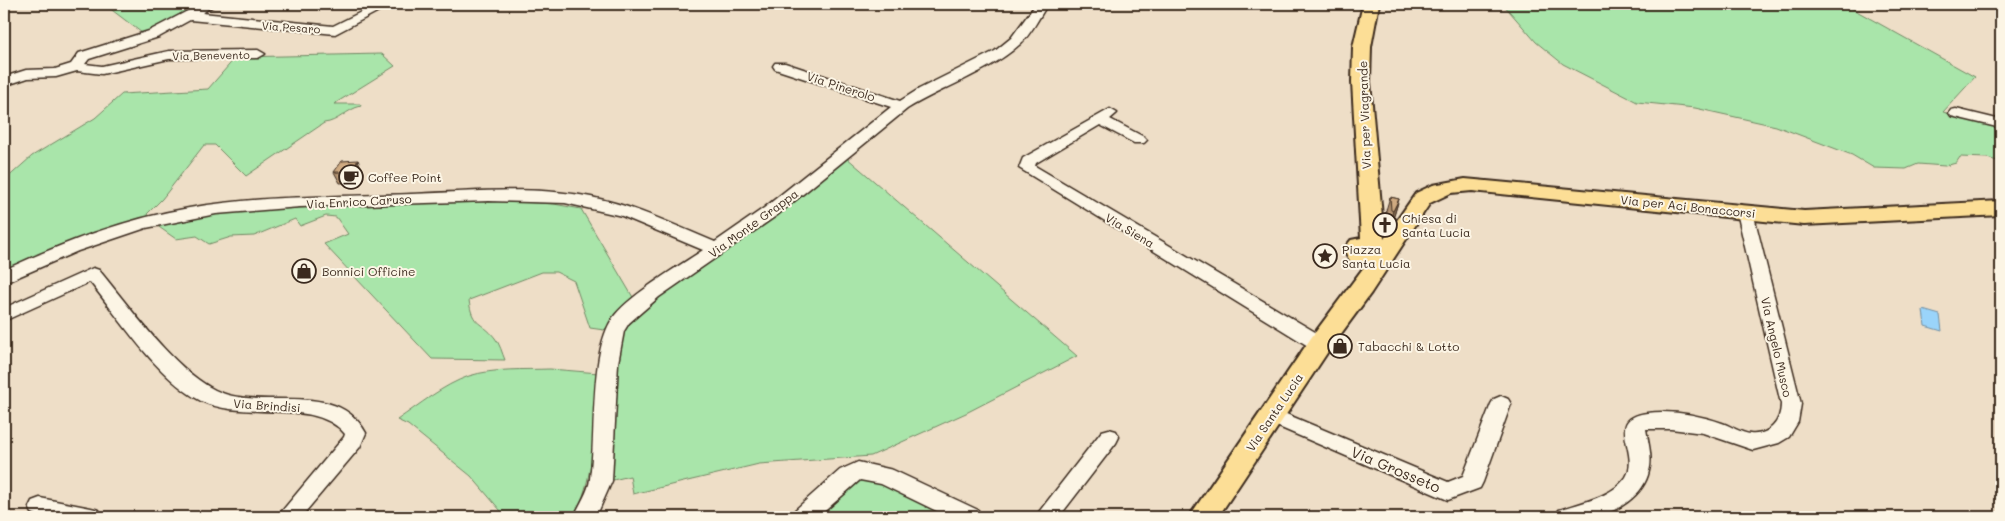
<svg xmlns="http://www.w3.org/2000/svg" width="2005" height="521" font-family="Mali,sans-serif">
<rect width="100%" height="100%" fill="#eedec7"/>
<filter id="ink" filterUnits="userSpaceOnUse"><feTurbulence type="fractalNoise" baseFrequency=".02" numOctaves="2"/><feDisplacementMap in="SourceGraphic" scale="10" xChannelSelector="R" yChannelSelector="G"/><feConvolveMatrix kernelMatrix="1 2 1 2 8 2 1 2 1" color-interpolation-filters="sRGB"/></filter>
<g filter="url(#ink)">
<path fill="#a9e5aa" stroke="#728864" d="M 104,4 L 207,4 L 193,12 L 179,15 L 146,36 Z
M 1503,4 L 1844,4 L 1975,77 L 1943,112 L 2001,127 L 2001,162 L 1987,158 L 1960,157 L 1956,163 L 1945,166 L 1918,164 L 1906,169 L 1874,168 L 1852,155 L 1776,126 L 1695,108 L 1637,102 L 1563,64 L 1536,42 Z
M 382,54 L 395,66 L 334,104 L 360,104 L 361,106 C 347,109 338,122 324,123 L 246,176 L 215,145 L 204,145 L 162,199 L 147,214 L 149,217 L 59,247 L 4,272 L 4,181 L 32,156 L 95,118 L 122,94 L 208,89 L 236,57 Z
M 846,157 L 1077,356 L 966,413 L 871,456 L 759,464 L 633,494 L 630,476 L 609,481 L 617,363 L 624,333 L 634,317 L 646,306 Z
M 488,200 L 554,204 L 581,209 L 634,299 L 604,330 L 590,328 L 574,281 L 556,272 L 542,272 L 469,300 C 472,327 482,321 495,338 C 500,344 502,353 505,360 L 432,359 L 324,244 L 348,234 L 336,217 L 326,216 L 300,226 L 295,219 L 254,236 L 231,237 L 209,244 L 197,236 L 176,239 L 156,225 L 213,213 L 248,210 Z
M 550,369 L 599,373 C 595,416 596,481 573,517 L 506,517 L 471,476 L 408,425 L 397,420 C 419,405 443,385 469,376 C 494,368 524,370 550,369 Z
M 873,479 L 939,510 L 938,517 L 815,517 L 855,480 Z"/>
<path fill="#9ad4fa" stroke="#7490a2" d="M 1923,310 L 1940,315 L 1942,331 L 1925,326 Z"/>
<g fill="none" stroke-linecap="round" stroke-linejoin="round">
<g stroke="#3b2a1e" stroke-width="3">
<path id="minor" d="M 201,4 L 216,4 L 202,13 L 333,26 L 377,4 L 392,4 L 335,34 L 190,20 L 159,37 L 89,59 L 85,64 L 102,66 L 169,51 L 258,50 L 265,54 L 258,58 L 169,59 L 102,74 L 77,71 L 56,77 L 28,78 L 4,86 L 4,77 L 26,70 L 55,69 L 71,64 L 79,53 L 149,31 Z
M 1036,4 L 1048,4 C 1039,17 1031,35 1019,45 C 991,71 941,88 907,109 L 776,216 L 659,297 L 629,323 L 624,331 L 618,363 L 612,481 L 596,517 L 574,517 C 579,505 589,491 590,479 C 597,435 588,349 615,315 C 632,294 679,266 703,250 L 622,216 L 565,203 L 489,201 L 300,207 L 216,214 L 146,228 L 78,251 L 4,283 L 4,270 C 63,243 124,219 189,208 C 262,195 337,197 411,194 C 471,192 532,185 591,197 C 635,206 674,225 715,242 L 764,208 L 891,107 L 775,69 L 773,66 L 775,63 L 785,63 L 900,101 L 919,89 L 995,51 L 1011,38 Z
M 1110,109 L 1117,113 L 1110,119 L 1144,137 L 1147,140 L 1144,143 L 1134,143 L 1100,125 L 1036,163 L 1035,166 L 1327,339 L 1330,344 L 1327,349 L 1320,351 L 1313,349 L 1019,168 L 1023,158 Z
M 1956,109 L 2001,120 L 2001,128 L 1951,116 L 1949,113 L 1951,110 Z
M 1745,207 L 1751,208 L 1753,212 L 1801,404 L 1798,422 L 1789,437 L 1779,443 L 1753,450 L 1703,433 L 1671,429 L 1646,429 C 1648,442 1653,458 1649,471 C 1644,496 1615,514 1591,517 C 1580,519 1567,517 1556,517 L 1559,510 C 1580,503 1613,497 1626,477 C 1641,452 1603,419 1647,413 C 1671,410 1699,415 1722,423 C 1731,426 1741,433 1750,434 C 1770,436 1781,421 1781,404 L 1737,212 L 1739,208 Z
M 93,268 L 99,270 C 130,307 172,368 215,390 C 261,413 336,377 366,433 L 360,447 L 301,517 L 277,517 L 344,437 L 345,434 C 315,397 244,422 201,401 C 157,378 121,320 90,282 L 4,321 L 4,308 Z
M 1501,396 L 1508,399 L 1511,404 L 1483,482 L 1480,488 L 1448,500 L 1265,421 L 1262,416 L 1265,411 L 1272,408 L 1279,411 L 1448,482 L 1463,476 L 1491,404 L 1494,399 Z
M 1109,429 L 1116,431 L 1119,437 L 1116,443 L 1059,517 L 1035,517 L 1102,431 Z
M 858,462 L 893,470 L 978,510 L 981,517 L 949,517 L 881,484 L 860,480 L 818,517 L 792,517 L 795,510 L 840,470 Z
M 40,498 L 91,508 L 99,510 L 102,517 L 40,516 L 32,513 L 29,507 L 32,501 Z"/>
</g>
<g stroke="#3b2a1e" stroke-width="4">
<path id="major" d="M 1363,4 L 1379,4 L 1371,47 L 1370,82 L 1384,239 L 1416,193 L 1433,185 L 1465,179 L 1804,211 L 2001,201 L 2001,215 L 1804,225 L 1472,191 L 1451,193 L 1430,203 L 1371,293 L 1329,350 L 1218,517 L 1189,517 L 1311,338 L 1364,267 L 1350,261 L 1344,249 L 1351,240 L 1361,238 L 1352,82 L 1353,47 Z"/>
</g>
<use href="#minor" fill="#fcf5e5" fill-rule="evenodd"/>
<use href="#major" fill="#fcde96" fill-rule="evenodd"/>
</g>
<path fill="#b2926f" stroke="#3b2a1e" d="M 362,170 L 355,182 L 340,183 L 334,172 Z
M 1390,197 L 1399,199 L 1393,219 L 1388,231 L 1385,230 L 1384,217 Z"/>
<path fill="#91775a" stroke="#3b2a1e" d="M 358,160 L 362,170 L 355,182 L 350,172 Z
M 1399,199 L 1393,219 L 1388,231 L 1393,211 Z"/>
<path fill="#cfaa81" stroke="#3b2a1e" d="M 358,160 L 350,172 L 334,172 L 342,161 Z
M 1390,197 L 1399,199 L 1393,211 L 1391,210 Z"/>
</g>
<defs>
<g id="cafe-ring" transform="scale(1.25)"><circle r="9.5" fill="#fcf5e5" stroke="#3b2a1e" stroke-width="1.5"/><path d="M-5.5-4.5H6V0H3Q3 3.5 0 3.5H-2.5Q-5.5 3.5-5.5 0ZM3-3.2v2h1.7v-2ZM-6 4.5H4V6H-6Z" fill="#3b2a1e"/></g>
<g id="church-ring" transform="scale(1.25)"><circle r="9.5" fill="#fcf5e5" stroke="#3b2a1e" stroke-width="1.5"/><path d="M-1.2-6h2.4v3.5h3.3v2.4h-3.3V6h-2.4V-.1h-3.3v-2.4h3.3Z" fill="#3b2a1e"/></g>
<g id="sight-ring" transform="scale(1.25)"><circle r="9.5" fill="#fcf5e5" stroke="#3b2a1e" stroke-width="1.5"/><path d="M0-6L1.8-2.2L6-1.7L2.9 1.2L3.7 5.4L0 3.3L-3.7 5.4L-2.9 1.2L-6-1.7L-1.8-2.2Z" fill="#3b2a1e"/></g>
<g id="shop-ring" transform="scale(1.25)"><circle r="9.5" fill="#fcf5e5" stroke="#3b2a1e" stroke-width="1.5"/><path d="M-5-2.5h2.3a2.7 3.5 0 0 1 5.4 0H5L5.5 6h-11ZM-1.5-2.5h3a1.5 2.3 0 0 0-3 0Z" fill="#3b2a1e"/></g>
</defs>
<g fill-rule="evenodd">
<use href="#cafe-ring" x="351" y="177"/>
<use href="#church-ring" x="1385" y="225"/>
<use href="#sight-ring" x="1325" y="256"/>
<use href="#shop-ring" x="304" y="271"/>
<use href="#shop-ring" x="1340" y="346"/>
</g>
<g text-anchor="middle" dominant-baseline="central" stroke-width="4" stroke-linejoin="round" paint-order="stroke">
<g font-size="11" fill="#3b2a1e" stroke="#fcf5e5">
<text transform="translate(291 27) rotate(4)">Via Pesaro</text>
<text transform="translate(211 55) rotate(-1)">Via Benevento</text>
</g>
<g font-size="12" fill="#3b2a1e" stroke="#fcf5e5">
<text transform="translate(841 86) rotate(18)">Via Pinerolo</text>
<text transform="translate(1364 115) rotate(-92)">Via per Viagrande</text>
<text transform="translate(359 201) rotate(-3)">Via Enrico Caruso</text>
<text transform="translate(1688 206) rotate(6)">Via per Aci Bonaccorsi</text>
<text transform="translate(753 223) rotate(-36)">Via Monte Grappa</text>
<text transform="translate(1130 230) rotate(31)">Via Siena</text>
<text transform="translate(1777 347) rotate(77)">Via Angelo Musco</text>
<text transform="translate(267 405) rotate(4)">Via Brindisi</text>
<text transform="translate(1274 412) rotate(-56)">Via Santa Lucia</text>
</g>
<g font-size="12" fill="#3b2a1e" stroke="#fcf5e5" text-anchor="start">
<text x="368" y="177">Coffee Point</text>
<text x="1402" y="218">Chiesa di<tspan x="1402" dy="14">Santa Lucia</tspan></text>
<text x="1342" y="249">Piazza<tspan x="1342" dy="14">Santa Lucia</tspan></text>
<text x="322" y="271">Bonnici Officine</text>
<text x="1358" y="346">Tabacchi &amp; Lotto</text>
</g>
<g font-size="15" fill="#3b2a1e" stroke="#fcf5e5">
<text transform="translate(1396 469) rotate(23)">Via Grosseto</text>
</g>
</g>
<rect width="2005" height="521" fill="none" stroke="#fcf5e5" stroke-width="20"/>
<rect x="10" y="10" width="1985" height="501" fill="none" stroke="#3b2a1e" stroke-width="2" filter="url(#ink)"/>
</svg>
